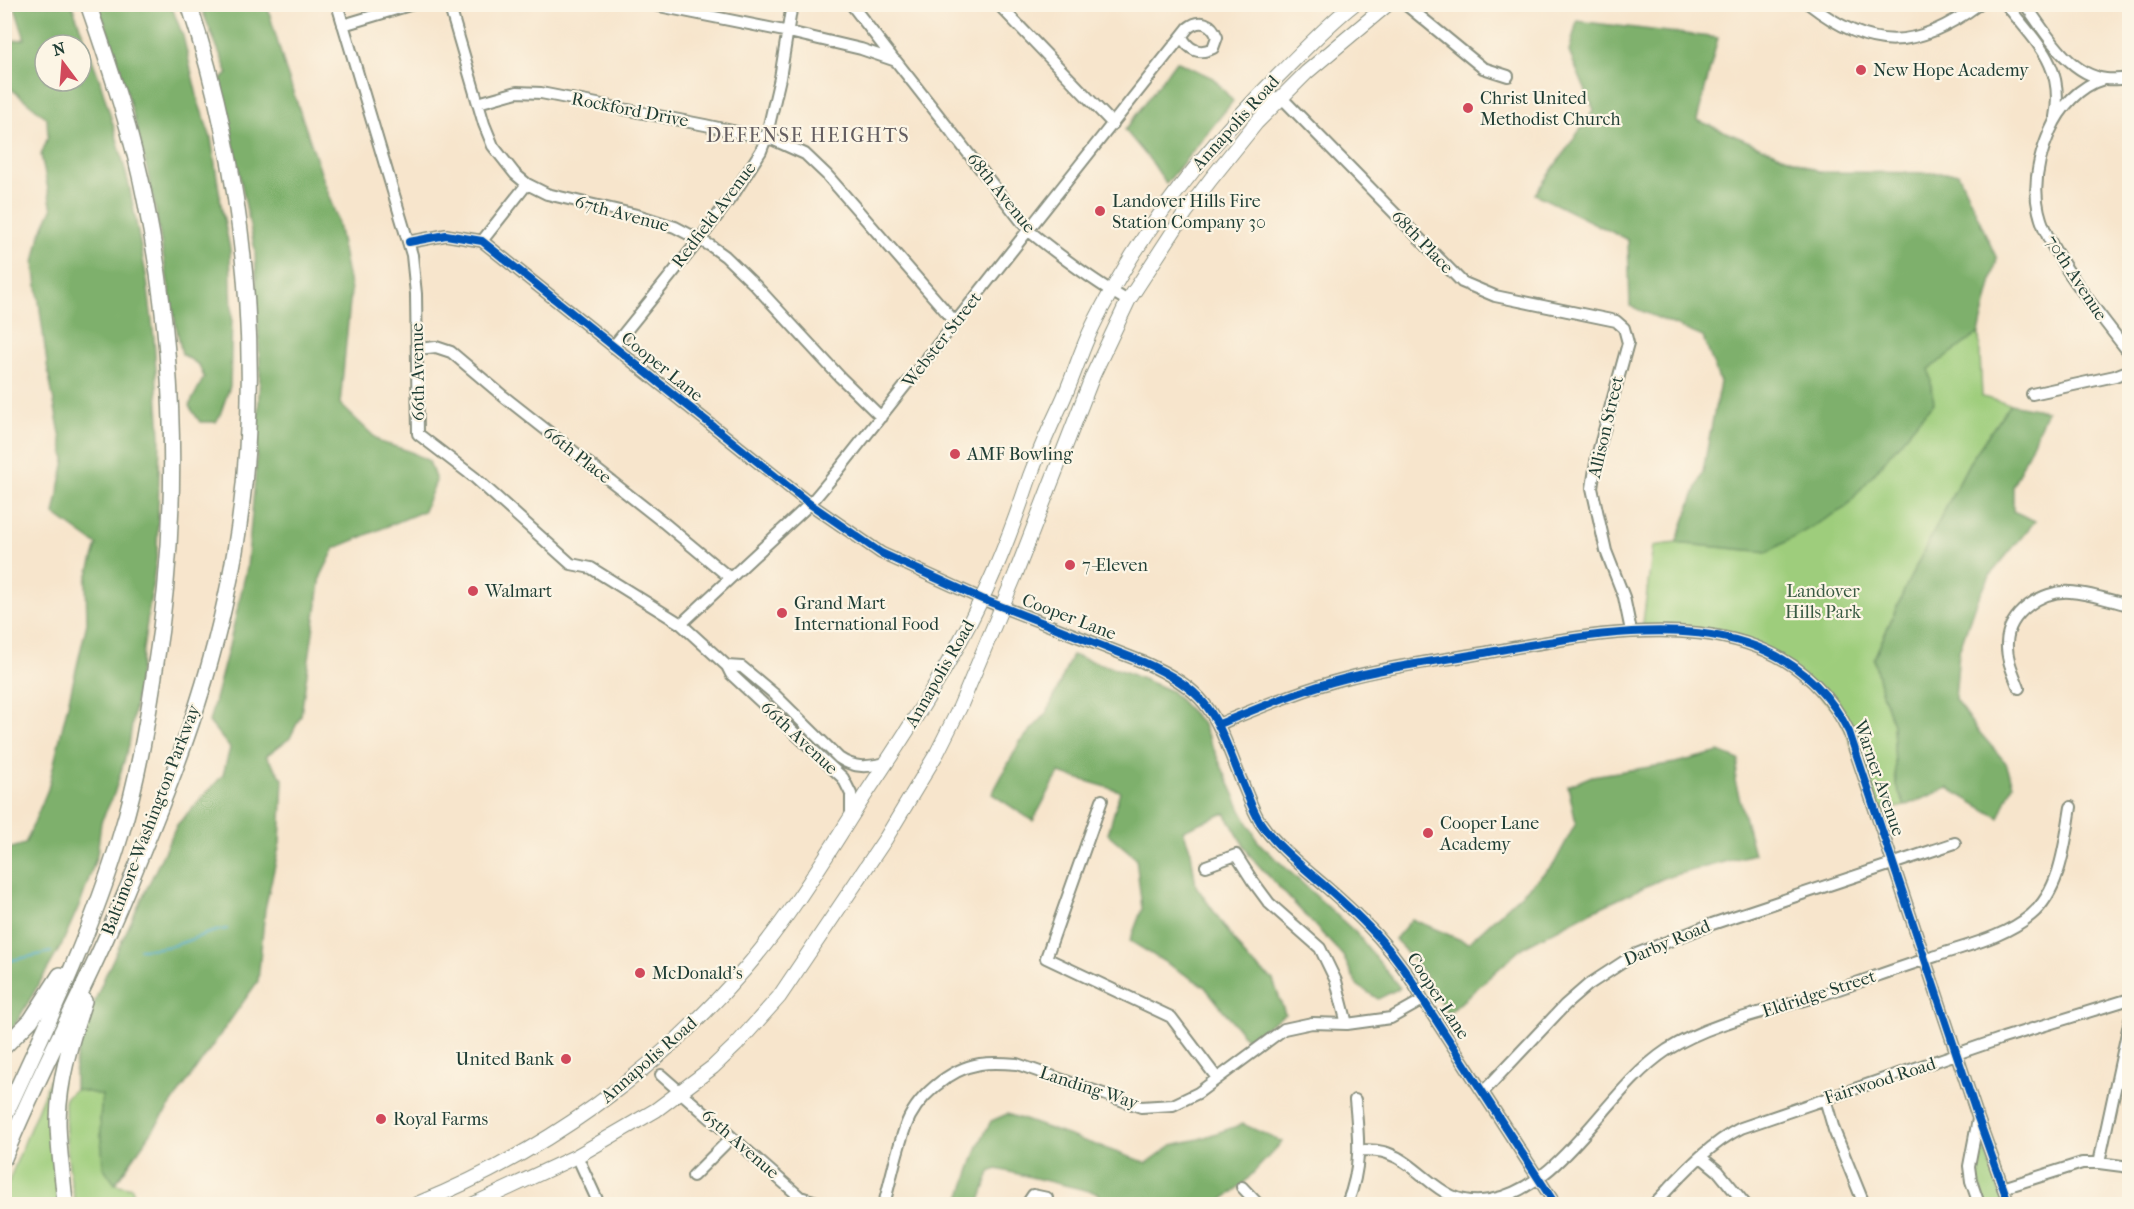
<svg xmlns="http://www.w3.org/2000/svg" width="2134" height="1209" font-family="'IM FELL French Canon',serif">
<rect width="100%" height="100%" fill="#fcf5e5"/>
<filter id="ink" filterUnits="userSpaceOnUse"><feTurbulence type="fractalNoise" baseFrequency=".0167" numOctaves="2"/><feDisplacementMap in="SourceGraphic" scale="12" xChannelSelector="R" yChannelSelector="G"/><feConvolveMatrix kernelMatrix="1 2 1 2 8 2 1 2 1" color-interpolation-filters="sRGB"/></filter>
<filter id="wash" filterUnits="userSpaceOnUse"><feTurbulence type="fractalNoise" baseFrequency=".008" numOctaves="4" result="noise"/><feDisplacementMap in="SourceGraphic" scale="24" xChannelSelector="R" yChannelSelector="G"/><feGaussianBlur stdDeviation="1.35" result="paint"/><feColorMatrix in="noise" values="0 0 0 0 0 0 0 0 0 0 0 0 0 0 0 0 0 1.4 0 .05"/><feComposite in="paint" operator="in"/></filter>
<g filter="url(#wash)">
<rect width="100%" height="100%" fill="#f7e5cc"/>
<path fill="#9ecd7c" stroke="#5e8558" stroke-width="1.5" d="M 1979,333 L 1982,397 L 2010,404 L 1969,463 L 1908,582 L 1874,658 L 1881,690 L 1893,724 L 1896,785 L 1905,806 L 1877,812 L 1840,714 L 1774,655 L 1721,637 L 1642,630 L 1653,546 L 1676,543 L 1768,552 L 1929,369 Z
M 58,1059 L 61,1060 L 58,1204 L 5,1204 L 4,1193 Z
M 75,1089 L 102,1095 L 100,1120 L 115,1184 L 132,1188 L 137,1204 L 76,1204 C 67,1169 65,1135 65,1098 Z
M 1981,1147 L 1984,1147 L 2004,1204 L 1985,1204 L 1975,1170 Z"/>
<path fill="#7eb06c" stroke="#4e7650" stroke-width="1.5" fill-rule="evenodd" d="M 14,5 L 72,5 L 99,78 L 115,131 L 129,185 L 147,280 L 154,338 L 160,437 L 157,554 L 129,745 L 114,794 L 101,822 L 97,855 L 82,899 L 61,946 L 15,1025 L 5,1037 L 5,850 L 25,844 L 48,789 L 87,623 L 86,581 L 97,545 L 54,514 L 65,460 L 48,371 L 34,263 L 40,235 L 52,209 L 41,155 L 48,137 L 47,118 L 5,84 L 5,42 L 25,39 ZM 45,45 L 81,45 L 81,81 L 45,81 Z
M 98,5 L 171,5 L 183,36 L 199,104 L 211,138 L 222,210 L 230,249 L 232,317 L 230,386 L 220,415 L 216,422 L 200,422 L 189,406 L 204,377 L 199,365 L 182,354 C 170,302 163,250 153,197 C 139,132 122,67 98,5 Z
M 200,5 L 267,5 L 285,68 L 337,219 L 351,291 L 340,404 L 380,442 L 409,451 L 429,461 L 436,481 L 424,511 L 335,548 L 321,576 L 301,715 L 290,738 L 266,756 L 283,779 L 280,843 L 265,909 L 258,981 L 115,1184 L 103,1167 L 100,1120 L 102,1095 L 75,1089 L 75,1063 L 84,1028 L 105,976 L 177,825 L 223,775 L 230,748 L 209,722 L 229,646 L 247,567 L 256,468 L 260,371 L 255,250 L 220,79 L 228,74 Z
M 1577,21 L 1718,38 L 1697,120 L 1821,172 L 1958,173 L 1997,259 L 1979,333 L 1929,369 L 1934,402 L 1845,508 L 1768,552 L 1676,543 L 1703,471 L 1720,382 L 1703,337 L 1630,306 L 1628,240 L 1535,194 L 1594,110 L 1569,52 Z
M 1176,61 L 1213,78 L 1233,101 L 1166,184 L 1154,165 L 1125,130 Z
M 2010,404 L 2047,411 L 2013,486 L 2013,511 L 2035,521 L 1991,574 L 1974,607 L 1959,651 L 1955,699 L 1974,726 L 2006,763 L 2013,784 L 1999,818 L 1948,788 L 1905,806 L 1896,785 L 1893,724 L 1881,690 L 1874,659 L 1908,582 L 1969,463 Z
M 1072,655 L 1126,672 L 1171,691 L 1202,723 L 1241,810 L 1259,843 L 1356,933 L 1400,988 L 1378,999 L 1357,985 L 1343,956 L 1250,856 L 1225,813 L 1183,830 L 1191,852 L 1196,886 L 1248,960 L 1273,980 L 1285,1014 L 1247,1040 L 1204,986 L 1130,941 L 1142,909 L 1136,858 L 1108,834 L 1120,791 L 1059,773 L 1033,821 L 992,794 L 1020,742 L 1047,713 Z
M 1719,752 L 1739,760 L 1735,781 L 1754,854 L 1664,878 L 1584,915 L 1523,947 L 1448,1014 L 1422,971 L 1395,939 L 1412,919 L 1468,943 L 1554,864 L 1576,823 L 1568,786 L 1592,776 L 1675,763 Z
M 1007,1114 L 1147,1163 L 1172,1145 L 1199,1139 L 1243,1124 L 1282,1142 L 1240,1187 L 1217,1204 L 1099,1204 L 1098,1193 L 997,1169 L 990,1172 L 979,1204 L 958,1204 L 978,1146 L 991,1121 Z"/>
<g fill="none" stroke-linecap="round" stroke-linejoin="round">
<path stroke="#4daccc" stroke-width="2" d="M 140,949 C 152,949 163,948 175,945 C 193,940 207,931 227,929
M 4,964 L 13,960 L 51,952"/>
</g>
</g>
<g filter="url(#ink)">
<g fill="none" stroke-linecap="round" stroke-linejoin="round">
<g stroke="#8b9180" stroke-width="14">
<path id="minor" d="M 337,4 L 412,255 L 416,294 L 418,434 L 474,477 L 571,564 L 591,568 L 681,624 L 727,666 L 731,674 L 843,778 L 851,794 L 851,816
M 449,4 L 484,124 L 493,146 L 515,174 L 527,184 L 547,194 L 637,215 L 675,227 L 711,246 L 725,256 L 755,285 L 840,377 L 881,417
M 649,4 L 789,32 L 861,49 L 896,61 L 1029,231 C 1060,256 1093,281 1128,301
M 851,4 L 895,61
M 998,4 L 1113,124
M 1405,4 L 1483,68 L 1508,76
M 1809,4 C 1871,52 1916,51 1979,4
M 2006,4 C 2036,43 2065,65 2055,117
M 2025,4 C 2045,32 2069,75 2106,79 C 2114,80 2122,79 2130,78
M 343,25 L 413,4
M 2104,79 C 2079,86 2060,108 2050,131 C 2022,195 2039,230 2077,284 C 2094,308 2112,331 2130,354
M 1256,98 L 1281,97 L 1462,282 L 1495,296 L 1616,321 L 1624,328 L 1628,343 L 1597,456 L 1592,488 L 1606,551 L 1624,597 L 1631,631
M 478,103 L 517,92 L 541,93 L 705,125 L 774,140 L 805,154 L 827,175 L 956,323
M 482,241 L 527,184
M 409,242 L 446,235 L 482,241 L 810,504 L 881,553 L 982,599 L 1143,662 C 1211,692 1215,715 1241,780 C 1247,793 1252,809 1260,822 C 1276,846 1303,867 1325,886 C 1363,919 1399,954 1423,1000 L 1555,1204
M 613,347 L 700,239 L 735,192 L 761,151 L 766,138 L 780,78 L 792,4
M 418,349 L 436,347 L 451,352 L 503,396 L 663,522 L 730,578
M 2032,394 L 2115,376 L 2130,370
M 681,624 L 810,504 L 837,472 L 1188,28 C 1200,18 1212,23 1217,37 L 1213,48 C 1199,55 1189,50 1182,37
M 727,666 L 742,667 L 773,693 L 839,758 C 855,769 868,767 887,763
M 2019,688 C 2013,673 2006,658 2007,643 C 2008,613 2042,590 2070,592 C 2090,593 2110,601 2130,605
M 1219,724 C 1261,707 1303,689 1347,678 C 1395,665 1446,660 1495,651 C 1616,630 1782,596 1849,732 L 1978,1118 L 2009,1204
M 1102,800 L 1046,958 L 1171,1017 L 1217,1078
M 1206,866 L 1236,855 L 1252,880 L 1269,903 L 1320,948 L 1336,981 L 1347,1024
M 661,1075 L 800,1197 L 824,1204
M 1483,1092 L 1565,1005 L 1588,985 L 1634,955 L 1712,924 L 1955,843
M 1825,1099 L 1834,1130 L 1864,1204
M 1978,1119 L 1969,1166 L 1971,1181 L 1979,1204
M 1360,1150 C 1369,1150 1378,1150 1387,1153 C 1425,1166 1440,1209 1490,1200 C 1565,1186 1605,1091 1667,1050 C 1710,1023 1764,1012 1811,998 C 1853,985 1894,969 1936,956 C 1968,945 2005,937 2031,915 C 2061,890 2065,842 2071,807
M 577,1156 L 599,1204
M 1701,1157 L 1718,1171 L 1745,1204
M 2099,1163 L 2130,1019
M 693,1176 L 731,1138
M 1242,1187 L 1258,1204
M 2003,1188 L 2082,1163 L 2099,1163 L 2130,1167
M 884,1204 C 891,1179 896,1153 905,1128 C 915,1098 949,1069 980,1064 C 992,1062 1005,1063 1017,1064 L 1141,1107 L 1173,1105 L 1198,1093 L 1284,1029 L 1312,1023 L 1347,1024 L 1391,1018 L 1423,1000
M 1027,1204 L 1033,1195 L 1047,1198 L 1048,1204
M 1347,1204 C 1362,1167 1359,1139 1355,1100
M 1654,1204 C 1680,1177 1707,1145 1741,1128 L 2003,1038 L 2130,999"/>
</g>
<g stroke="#8b9180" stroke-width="16">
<path id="major" d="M 417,1204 C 543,1153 655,1073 745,969 C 791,916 827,854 865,795 C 907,732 948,669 981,600 C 1001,560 1016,518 1030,476 C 1039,452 1050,427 1061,404 C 1071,383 1078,360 1087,339 C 1099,310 1116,283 1132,256 C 1175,188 1223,131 1280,74 C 1304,50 1327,25 1354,4
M 474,1204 L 577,1156 L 656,1110 L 713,1067 L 736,1045 L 779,997 L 886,838 L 937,753 L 960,707 L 1016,573 L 1093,375 L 1128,301 L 1186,212 L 1211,179 L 1256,123 L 1307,72 L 1388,4"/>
</g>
<g stroke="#8b9180" stroke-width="18">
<path id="highway" d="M 4,1047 L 31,1020 L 60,975
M 4,1117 C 47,1025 92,932 121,834 C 137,782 146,729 154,676 C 180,519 177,360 146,204 C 133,136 111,70 88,4
M 4,1158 C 34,1083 73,1012 106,938 C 127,891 147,841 166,793 C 190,731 211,667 225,602 C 269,406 251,194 189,4
M 65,1204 C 63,1176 58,1148 58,1120 C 59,1078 71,1041 84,1001"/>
</g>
<use href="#minor" stroke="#fff" stroke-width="10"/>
<use href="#major" stroke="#fff" stroke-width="14"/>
<use href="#highway" stroke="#fff" stroke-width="15"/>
<g stroke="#fcf5e5" stroke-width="11">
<path id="cycleway" d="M 409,242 L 446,235 L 482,241 L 810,504 L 881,553 L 982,599 L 1143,662 C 1211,692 1215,715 1241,780 C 1247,793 1252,809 1260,822 C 1276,846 1303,867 1325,886 C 1363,919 1399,954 1423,1000 L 1555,1204
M 1219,724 C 1261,707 1303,689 1347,678 C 1395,665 1446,660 1495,651 C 1616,630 1782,596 1849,732 L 1978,1118 L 2009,1204"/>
</g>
<use href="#cycleway" stroke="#0057b8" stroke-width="8"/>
</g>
</g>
<g fill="#d1495b" stroke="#fcf5e5" stroke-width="2">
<circle cx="1861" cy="70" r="6"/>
<circle cx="1468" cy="108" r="6"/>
<circle cx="1100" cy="211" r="6"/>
<circle cx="955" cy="454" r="6"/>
<circle cx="1070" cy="565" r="6"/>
<circle cx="473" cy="591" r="6"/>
<circle cx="782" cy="613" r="6"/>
<circle cx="1428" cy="833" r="6"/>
<circle cx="640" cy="973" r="6"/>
<circle cx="566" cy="1059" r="6"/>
<circle cx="381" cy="1119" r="6"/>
</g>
<g text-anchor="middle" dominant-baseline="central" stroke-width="4.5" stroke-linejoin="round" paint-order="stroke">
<g font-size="18" fill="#1f3d34" stroke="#fcf5e5" text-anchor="start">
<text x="1873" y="70">New Hope Academy</text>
<text x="1480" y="98">Christ United<tspan x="1480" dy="21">Methodist Church</tspan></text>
<text x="1112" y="201">Landover Hills Fire<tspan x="1112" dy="21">Station Company 30</tspan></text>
<text x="967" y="454">AMF Bowling</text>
<text x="1082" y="565">7-Eleven</text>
<text x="485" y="591">Walmart</text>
<text x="794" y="603">Grand Mart<tspan x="794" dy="21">International Food</tspan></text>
<text x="1440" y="823">Cooper Lane<tspan x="1440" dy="21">Academy</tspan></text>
<text x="652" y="973">McDonald's</text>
<text x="554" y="1059" text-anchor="end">United Bank</text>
<text x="393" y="1119">Royal Farms</text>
</g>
<g font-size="18" fill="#1f3d34" stroke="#fcf5e5">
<text transform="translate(630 110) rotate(11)">Rockford Drive</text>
<text transform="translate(1236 123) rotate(-48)">Annapolis Road</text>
<text transform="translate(1001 193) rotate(51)">68th Avenue</text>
<text transform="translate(622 214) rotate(15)">67th Avenue</text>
<text transform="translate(714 215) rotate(-53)">Redfield Avenue</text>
<text transform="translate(1422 242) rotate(46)">68th Place</text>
<text transform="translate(2076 278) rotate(57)">70th Avenue</text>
<text transform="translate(942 340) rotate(-52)">Webster Street</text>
<text transform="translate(662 367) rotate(39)">Cooper Lane</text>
<text transform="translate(418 372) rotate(-91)">66th Avenue</text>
<text transform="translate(1606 427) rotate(-77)">Allison Street</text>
<text transform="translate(577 455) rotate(38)">66th Place</text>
<text transform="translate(1069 617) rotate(21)">Cooper Lane</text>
<text transform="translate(940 674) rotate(-60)">Annapolis Road</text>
<text transform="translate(799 738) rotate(43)">66th Avenue</text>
<text transform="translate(1879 778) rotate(71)">Warner Avenue</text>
<text transform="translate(151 820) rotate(-69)">Baltimore-Washington Parkway</text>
<text transform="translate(1667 943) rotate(-23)">Darby Road</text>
<text transform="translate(1819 994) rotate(-18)">Eldridge Street</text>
<text transform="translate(1438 996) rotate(57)">Cooper Lane</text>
<text transform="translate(649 1060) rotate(-41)">Annapolis Road</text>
<text transform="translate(1880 1081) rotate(-18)">Fairwood Road</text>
<text transform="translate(1089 1088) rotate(18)">Landing Way</text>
<text transform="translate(740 1144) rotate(41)">65th Avenue</text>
</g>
<g font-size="18" fill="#385a42" stroke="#fcf5e5">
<text x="1823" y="591">Landover<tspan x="1823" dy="21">Hills Park</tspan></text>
</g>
<g font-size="20" letter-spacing="1.5" fill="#645e61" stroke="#fcf5e5">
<text x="808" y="135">DEFENSE HEIGHTS</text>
</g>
</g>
<rect width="2134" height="1209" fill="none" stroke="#fcf5e5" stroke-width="24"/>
<g transform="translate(63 63) rotate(344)"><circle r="28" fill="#fcf5e5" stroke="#a4ab9e" stroke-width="1.5"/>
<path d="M0-4.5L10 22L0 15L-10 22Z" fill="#d1495b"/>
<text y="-9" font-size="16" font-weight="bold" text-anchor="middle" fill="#1f3d34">N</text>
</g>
</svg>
